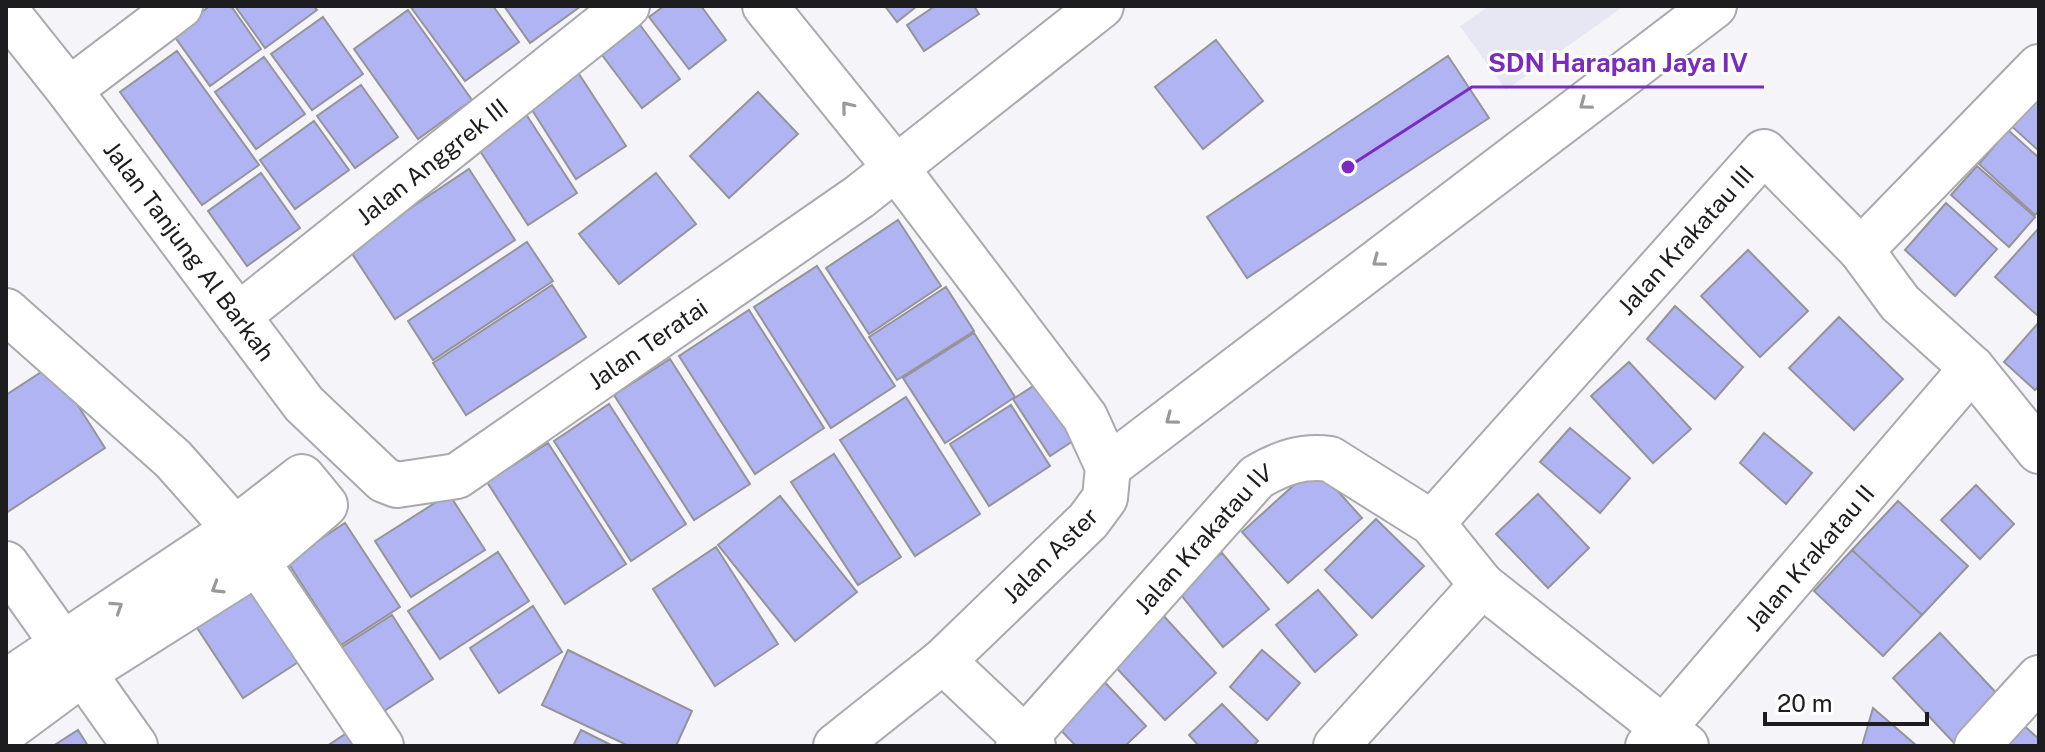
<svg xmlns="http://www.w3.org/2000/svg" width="2045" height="752" font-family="'Public Sans',sans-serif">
<rect width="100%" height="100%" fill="#f4f4f9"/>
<path fill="#e6e7f3" d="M 1489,6 L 1624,6 L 1506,90 L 1460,26 Z"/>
<path fill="#b1b4f2" stroke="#949499" stroke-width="2" d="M 210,6 L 231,6 L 261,49 L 210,86 L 172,33 Z
M 235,6 L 313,6 L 317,10 L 265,48 Z
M 410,6 L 493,6 L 519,42 L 465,81 Z
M 504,6 L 581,6 L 530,43 Z
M 664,6 L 701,6 L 726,40 L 689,69 L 649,17 Z
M 885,6 L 917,6 L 897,22 Z
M 935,6 L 974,6 L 979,14 L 924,51 L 907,25 Z
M 408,10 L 472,100 L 418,139 L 354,49 Z
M 323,17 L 363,74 L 312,110 L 271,54 Z
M 640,25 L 680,79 L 642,108 L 602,55 Z
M 1216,40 L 1263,101 L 1203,149 L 1155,87 Z
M 177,51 L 259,165 L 202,205 L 120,92 Z
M 1448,56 L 1489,118 L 1247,278 L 1207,217 Z
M 264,57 L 305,114 L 256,149 L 215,92 Z
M 577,71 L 626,146 L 576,179 L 527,102 Z
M 361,85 L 398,137 L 355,168 L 317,116 Z
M 2039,88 L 2039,151 L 2008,123 Z
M 758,92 L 798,134 L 729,198 L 690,156 Z
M 520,105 L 577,193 L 528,225 L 471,137 Z
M 314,121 L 349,170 L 295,209 L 260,160 Z
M 2008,130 L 2039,158 L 2039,211 L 2035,215 L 1979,164 Z
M 1977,166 L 2035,217 L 2009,247 L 1951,195 Z
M 469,169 L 515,240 L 395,319 L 349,249 Z
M 261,173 L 300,228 L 247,266 L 208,211 Z
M 656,173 L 696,224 L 619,284 L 579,234 Z
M 1946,203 L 1997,249 L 1955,296 L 1905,250 Z
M 898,220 L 941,286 L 869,334 L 826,268 Z
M 2039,228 L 2039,314 L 2037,315 L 1995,277 Z
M 527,242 L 553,281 L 433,360 L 408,321 Z
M 1748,250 L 1808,311 L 1760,357 L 1701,296 Z
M 817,266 L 895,386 L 831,428 L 754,307 Z
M 552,285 L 586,337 L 466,415 L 433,363 Z
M 946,287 L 974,331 L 897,380 L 869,337 Z
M 1675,306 L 1743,367 L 1715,399 L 1647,339 Z
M 749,310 L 824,428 L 755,474 L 679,356 Z
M 1839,317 L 1903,379 L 1854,430 L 1789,368 Z
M 2039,322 L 2039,386 L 2035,390 L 2004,362 Z
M 974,333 L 1015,397 L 945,443 L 903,378 Z
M 670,359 L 750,484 L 694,520 L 614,395 Z
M 1629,362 L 1691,429 L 1653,463 L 1591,396 Z
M 52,365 L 105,448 L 6,513 L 6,395 Z
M 1052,374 L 1088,431 L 1050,456 L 1013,399 Z
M 906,397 L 980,514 L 915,556 L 840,440 Z
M 609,404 L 686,524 L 631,561 L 554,441 Z
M 1011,405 L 1050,466 L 989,506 L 950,444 Z
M 1570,428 L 1630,478 L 1600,513 L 1540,462 Z
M 1764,433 L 1812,473 L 1786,504 L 1740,463 Z
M 548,443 L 626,564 L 565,604 L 487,482 Z
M 834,454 L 901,557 L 858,585 L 791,482 Z
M 1315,466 L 1362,518 L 1288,583 L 1242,532 Z
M 1976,485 L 2014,524 L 1980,559 L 1941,520 Z
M 449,494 L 485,550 L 411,597 L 375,541 Z
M 1538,494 L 1589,548 L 1548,588 L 1496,534 Z
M 780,496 L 857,592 L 795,641 L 718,545 Z
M 1898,501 L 1968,566 L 1922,615 L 1852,550 Z
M 1376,519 L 1424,566 L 1372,618 L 1325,570 Z
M 345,523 L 400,607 L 341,645 L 287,561 Z
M 716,547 L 778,644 L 715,686 L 653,589 Z
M 1852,550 L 1922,615 L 1883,656 L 1814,591 Z
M 498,552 L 529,601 L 440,659 L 408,611 Z
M 1222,553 L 1269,609 L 1223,647 L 1177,590 Z
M 251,573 L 306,657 L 243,698 L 188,614 Z
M 1318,590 L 1357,635 L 1315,672 L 1276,625 Z
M 533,606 L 562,652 L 499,693 L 470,648 Z
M 1161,613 L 1216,673 L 1165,720 L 1110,661 Z
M 392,615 L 433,679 L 381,713 L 339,649 Z
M 1940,633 L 2002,699 L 1955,744 L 1893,678 Z
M 568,650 L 692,711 L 676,746 L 629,746 L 542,705 Z
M 1262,650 L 1300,683 L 1267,720 L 1230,687 Z
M 1097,674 L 1146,726 L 1125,746 L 1076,746 L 1050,719 Z
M 1222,704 L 1258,741 L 1253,746 L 1199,746 L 1189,735 Z
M 1873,708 L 1917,746 L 1862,746 Z
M 362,723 L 376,746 L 327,746 Z
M 2022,724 L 2039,739 L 2039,746 L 2001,746 Z
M 78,730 L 88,746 L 53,746 Z
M 581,730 L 613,746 L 573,746 Z"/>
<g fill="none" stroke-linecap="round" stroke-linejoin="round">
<g stroke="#a9aaae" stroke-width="48">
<g id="minor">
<path d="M 765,6 L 896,168 L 1085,417 L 1108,467 L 1105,498 L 1088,521 L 943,661 L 836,746"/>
<path id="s1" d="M 6,11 L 69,90 L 304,404 L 384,480 L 397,485 L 457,476 L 859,197 L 1101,6"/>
<path d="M 69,90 L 180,6"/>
<path d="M 1861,250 L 2039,67"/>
<path d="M 6,311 L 173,459 L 235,529 L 381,746"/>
<path id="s2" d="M 238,316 L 627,6"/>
<path d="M 1108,467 L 1714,6"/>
<path id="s3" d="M 1432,523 L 1764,152 L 1861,250 L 1900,303 L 1972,368 L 2039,451"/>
<path d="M 6,564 L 135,746"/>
<path d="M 943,661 L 1033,746"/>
<path d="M 6,682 L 235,529 L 302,477 L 325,505 L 257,563 L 83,673 L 6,730"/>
<path id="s4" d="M 1018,746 L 1257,477 C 1281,463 1303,455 1330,459 L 1432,523 L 1482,585 L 1686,746"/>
<path d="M 1336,746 L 1482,585"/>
<path id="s5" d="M 1648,746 L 1972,368"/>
<path d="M 1977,746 L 2039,678"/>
</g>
</g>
<use href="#minor" stroke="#fff" stroke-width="44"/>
</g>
<defs><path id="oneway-chevron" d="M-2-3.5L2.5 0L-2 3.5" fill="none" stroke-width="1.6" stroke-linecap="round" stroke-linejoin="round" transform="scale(2)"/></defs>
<g stroke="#99999a">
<use href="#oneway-chevron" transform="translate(1585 104) rotate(143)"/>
<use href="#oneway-chevron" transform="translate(847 107) rotate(-129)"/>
<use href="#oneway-chevron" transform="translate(1378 261) rotate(143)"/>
<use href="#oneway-chevron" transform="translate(1171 419) rotate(143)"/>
<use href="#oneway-chevron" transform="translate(217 588) rotate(148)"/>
<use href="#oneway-chevron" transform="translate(117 607) rotate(-33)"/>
</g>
<g text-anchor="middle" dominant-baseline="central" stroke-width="6" stroke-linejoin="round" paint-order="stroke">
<g font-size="24" fill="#1d1d1f" stroke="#fff">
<text stroke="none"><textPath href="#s2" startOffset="248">Jalan Anggrek III</textPath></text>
<text stroke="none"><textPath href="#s3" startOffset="380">Jalan Krakatau III</textPath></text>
<text stroke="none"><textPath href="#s1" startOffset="302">Jalan Tanjung Al Barkah</textPath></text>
<text stroke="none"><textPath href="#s1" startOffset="910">Jalan Teratai</textPath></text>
<text stroke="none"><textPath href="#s4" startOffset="278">Jalan Krakatau IV</textPath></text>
<text transform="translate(1050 555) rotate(-45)">Jalan Aster</text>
<text stroke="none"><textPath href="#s5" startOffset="248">Jalan Krakatau II</textPath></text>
</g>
</g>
<path fill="none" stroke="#7b2cbf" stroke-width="3" d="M1348 167L1472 87H1764"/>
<circle fill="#7b2cbf" stroke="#fff" stroke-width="3" cx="1348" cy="167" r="8"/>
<g font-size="26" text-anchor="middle" font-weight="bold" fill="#7b2cbf" stroke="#fff" stroke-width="6" stroke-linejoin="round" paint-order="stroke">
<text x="1618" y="72">SDN Harapan Jaya IV</text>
</g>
<rect width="2045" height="752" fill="none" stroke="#1d1d1f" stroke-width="16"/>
<path d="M1765 712v12h162v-12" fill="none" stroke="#1d1d1f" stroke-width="4"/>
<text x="1777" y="712" font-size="24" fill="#1d1d1f" stroke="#ffffff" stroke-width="6" paint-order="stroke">20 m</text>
</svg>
